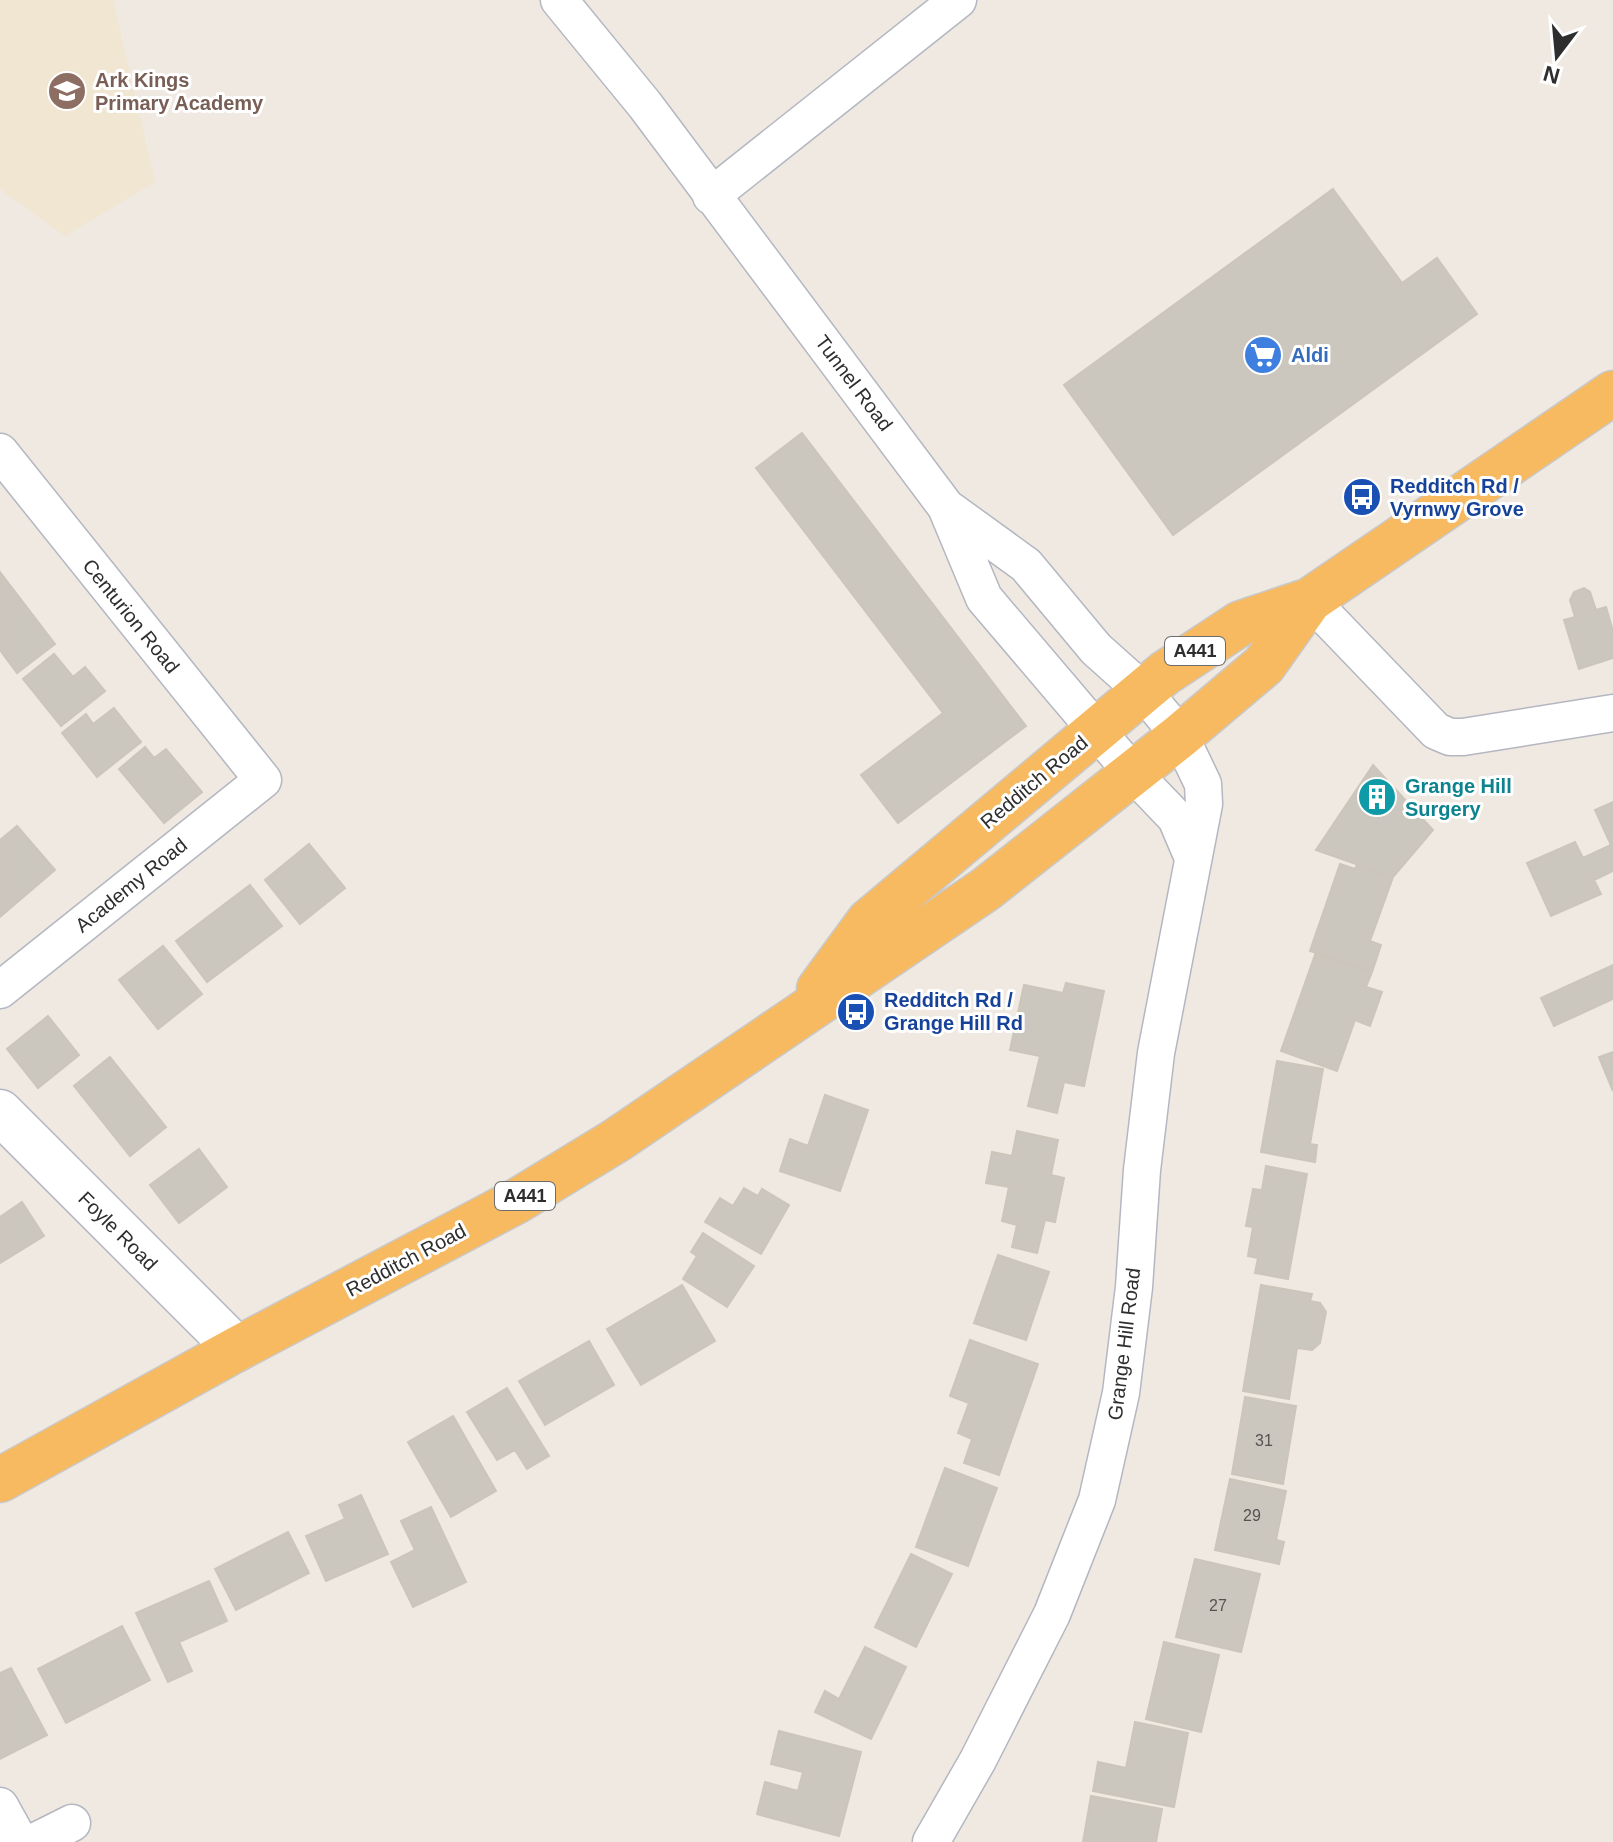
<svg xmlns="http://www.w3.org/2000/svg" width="1613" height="1842" font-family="Helvetica,sans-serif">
<rect width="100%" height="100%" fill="#efe9e1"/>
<path fill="#f0e6d1" d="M 0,0 L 113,0 L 155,182 L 65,236 L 0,189 Z"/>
<path fill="#cbc7bf" stroke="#cbc5ba" stroke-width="2" d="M 1333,189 L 1402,283 L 1437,258 L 1477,314 L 1173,535 L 1064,385 Z
M 802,433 L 1026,726 L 898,823 L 861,775 L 943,713 L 756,468 Z
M 0,572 L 55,644 L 17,673 L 0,650 Z
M 1584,588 L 1590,592 L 1596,610 L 1606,607 L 1613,631 L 1613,658 L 1579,669 L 1564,620 L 1575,617 L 1570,600 L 1574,592 Z
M 54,654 L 73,677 L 85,667 L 105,691 L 61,726 L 23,679 Z
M 114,708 L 141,742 L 97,777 L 62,733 L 86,714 L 93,724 Z
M 145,747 L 154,758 L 166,749 L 202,792 L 164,823 L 119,769 Z
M 1373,765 L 1433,830 L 1393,877 L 1316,850 Z
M 1613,802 L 1613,871 L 1594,880 L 1601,894 L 1551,916 L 1527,863 L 1575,842 L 1583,858 L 1611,845 L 1595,810 Z
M 17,826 L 55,870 L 0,917 L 0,840 Z
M 309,844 L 345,888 L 300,924 L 265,880 Z
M 1340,864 L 1355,869 L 1357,865 L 1393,877 L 1370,941 L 1381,945 L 1372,972 L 1310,951 Z
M 250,885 L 282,926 L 207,982 L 176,941 Z
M 163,946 L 202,994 L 158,1029 L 119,980 Z
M 1316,952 L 1372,972 L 1366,987 L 1382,992 L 1370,1026 L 1355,1020 L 1337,1071 L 1281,1051 Z
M 1613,965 L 1613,999 L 1554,1026 L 1541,998 Z
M 1066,983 L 1104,991 L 1084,1086 L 1064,1082 L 1057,1113 L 1028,1106 L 1040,1056 L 1010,1050 L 1024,985 L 1063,993 Z
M 48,1016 L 79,1055 L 38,1088 L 7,1049 Z
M 1613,1052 L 1613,1091 L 1599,1057 Z
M 110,1057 L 166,1127 L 130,1156 L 74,1086 Z
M 1277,1061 L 1323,1069 L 1310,1144 L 1317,1145 L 1315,1162 L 1261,1152 Z
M 825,1095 L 868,1110 L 840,1191 L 780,1171 L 790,1139 L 808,1146 Z
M 1017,1131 L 1058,1140 L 1051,1175 L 1064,1178 L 1055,1222 L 1045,1220 L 1037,1253 L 1012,1247 L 1017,1225 L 1002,1221 L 1009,1187 L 986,1183 L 992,1152 L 1012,1156 Z
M 199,1149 L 227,1187 L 179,1223 L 150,1185 Z
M 1266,1166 L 1307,1174 L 1288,1279 L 1255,1273 L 1258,1258 L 1248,1256 L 1253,1227 L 1246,1226 L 1253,1189 L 1262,1190 Z
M 744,1188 L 758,1196 L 762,1189 L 789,1205 L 761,1254 L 705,1222 L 720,1198 L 733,1206 Z
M 22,1202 L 44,1236 L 0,1263 L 0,1217 Z
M 703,1233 L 754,1266 L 727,1307 L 683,1279 L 697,1256 L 691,1252 Z
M 998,1255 L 1049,1272 L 1026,1340 L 974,1323 Z
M 682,1285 L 715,1341 L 641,1385 L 607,1329 Z
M 1261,1285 L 1312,1294 L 1310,1301 L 1320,1303 L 1326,1312 L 1320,1343 L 1312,1350 L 1297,1348 L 1289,1399 L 1243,1391 Z
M 970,1340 L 1038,1364 L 999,1475 L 964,1463 L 972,1439 L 958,1433 L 969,1403 L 950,1396 Z
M 589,1341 L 614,1385 L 545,1425 L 519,1381 Z
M 507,1388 L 549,1456 L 527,1469 L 515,1450 L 497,1460 L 467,1412 Z
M 1245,1397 L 1296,1406 L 1283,1484 L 1232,1474 Z
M 453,1416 L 496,1491 L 451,1517 L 408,1442 Z
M 945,1468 L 997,1488 L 968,1566 L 916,1547 Z
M 1230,1479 L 1286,1491 L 1276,1540 L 1284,1542 L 1279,1564 L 1215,1550 Z
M 361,1495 L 388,1554 L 326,1581 L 306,1536 L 345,1519 L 339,1505 Z
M 431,1507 L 466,1582 L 413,1607 L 391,1562 L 415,1550 L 401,1521 Z
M 288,1532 L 309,1573 L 236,1610 L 215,1569 Z
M 911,1554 L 952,1574 L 916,1647 L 875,1627 Z
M 1195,1559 L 1260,1574 L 1241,1652 L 1176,1637 Z
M 209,1581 L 227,1621 L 179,1642 L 192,1671 L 168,1682 L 136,1613 Z
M 122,1626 L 150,1680 L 66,1723 L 38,1669 Z
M 1164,1642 L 1219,1655 L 1201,1732 L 1146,1719 Z
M 865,1647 L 906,1667 L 871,1739 L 815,1712 L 825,1691 L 839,1699 Z
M 11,1668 L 47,1735 L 0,1759 L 0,1673 Z
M 1135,1722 L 1188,1733 L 1174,1807 L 1093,1791 L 1098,1762 L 1126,1768 Z
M 779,1731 L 861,1752 L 839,1836 L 757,1814 L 765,1782 L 798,1791 L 803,1772 L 771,1764 Z
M 1091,1796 L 1162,1809 L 1156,1842 L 1083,1842 Z"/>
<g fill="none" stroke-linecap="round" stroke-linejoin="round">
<g stroke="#b4b7c1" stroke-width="39">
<path id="minor" d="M 559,0 L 645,105 L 946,507 L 1026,565 L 1096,649 L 1143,691 L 1180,736 L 1203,784 L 1204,804 L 1156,1053 L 1142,1170 L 1134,1287 L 1121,1393 L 1097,1500 L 1052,1614 L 978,1760 L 931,1842
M 711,196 L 958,0
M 0,452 L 263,780 L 0,990
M 946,507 L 984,598 L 1131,771 L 1176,818 L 1193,858
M 1310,600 L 1436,731 L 1450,737 L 1463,737 L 1613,713
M 0,1806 L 20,1842
M 34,1842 L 72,1823"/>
</g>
<g stroke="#b4b7c1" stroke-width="47">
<path id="tertiary" d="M 0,1112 L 237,1349"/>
</g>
<g stroke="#c9c9c9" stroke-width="47">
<path id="trunk" d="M 819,989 L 869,921 L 1165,673 L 1241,623 L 1310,600 L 1613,393
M 0,1480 L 237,1349 L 517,1201 L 617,1140 L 986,889 L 1180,736 L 1264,665 L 1310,600"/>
</g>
<use href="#minor" stroke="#fff" stroke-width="36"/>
<use href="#tertiary" stroke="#fff" stroke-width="44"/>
<use href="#trunk" stroke="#f8ba60" stroke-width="44"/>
</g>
<defs>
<g id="school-disc" transform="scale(2)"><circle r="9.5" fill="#8d6e63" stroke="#fff"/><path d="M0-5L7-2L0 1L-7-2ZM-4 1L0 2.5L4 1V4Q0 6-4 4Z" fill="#fff"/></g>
<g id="supermarket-disc" transform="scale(2)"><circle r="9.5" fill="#3f7fe0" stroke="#fff"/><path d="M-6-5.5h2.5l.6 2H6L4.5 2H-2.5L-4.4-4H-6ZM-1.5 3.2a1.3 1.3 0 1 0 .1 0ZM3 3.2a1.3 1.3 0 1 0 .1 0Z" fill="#fff"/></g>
<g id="bus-disc" transform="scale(2)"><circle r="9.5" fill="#1a4fb4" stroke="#fff"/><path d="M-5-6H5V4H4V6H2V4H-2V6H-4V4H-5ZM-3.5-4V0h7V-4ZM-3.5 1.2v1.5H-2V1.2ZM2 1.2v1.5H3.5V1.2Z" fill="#fff"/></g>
<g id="building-disc" transform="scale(2)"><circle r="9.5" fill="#0f9aa8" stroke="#fff"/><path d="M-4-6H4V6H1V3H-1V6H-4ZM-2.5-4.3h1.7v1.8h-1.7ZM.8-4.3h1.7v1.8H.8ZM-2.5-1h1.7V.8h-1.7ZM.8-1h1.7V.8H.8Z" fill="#fff"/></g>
</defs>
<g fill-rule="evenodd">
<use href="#school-disc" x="67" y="91"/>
<use href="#supermarket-disc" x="1263" y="355"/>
<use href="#bus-disc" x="1362" y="497"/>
<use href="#building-disc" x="1377" y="797"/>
<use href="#bus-disc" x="856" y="1012"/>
</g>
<g text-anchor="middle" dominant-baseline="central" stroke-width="6" stroke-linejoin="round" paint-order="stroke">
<g font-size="16" fill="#555452">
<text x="1264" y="1440">31</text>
<text x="1252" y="1515">29</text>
<text x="1218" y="1605">27</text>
</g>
<g fill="#fff" stroke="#6d6d6d" stroke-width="2">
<rect x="1165" y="637" width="60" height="28" rx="6"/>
<rect x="495" y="1182" width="60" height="28" rx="6"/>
</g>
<g font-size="18" font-weight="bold" fill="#2e2e2e">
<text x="1195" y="651">A441</text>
<text x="525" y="1196">A441</text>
</g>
<g font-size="20" font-weight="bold" fill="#785e54" stroke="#fff" text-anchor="start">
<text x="95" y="80">Ark Kings<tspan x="95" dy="23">Primary Academy</tspan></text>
</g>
<g font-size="20" font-weight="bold" fill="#366cbe" stroke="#fff" text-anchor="start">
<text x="1291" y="355">Aldi</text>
</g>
<g font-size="20" fill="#2e2e2e" stroke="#fff">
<text transform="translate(854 383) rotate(53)">Tunnel Road</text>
<text transform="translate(131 616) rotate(51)">Centurion Road</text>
<text transform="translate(1034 782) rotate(-40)">Redditch Road</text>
<text transform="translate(131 885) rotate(-39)">Academy Road</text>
<text transform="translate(118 1231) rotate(45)">Foyle Road</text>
<text transform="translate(406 1260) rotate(-28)">Redditch Road</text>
<text transform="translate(1124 1344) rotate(-83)">Grange Hill Road</text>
</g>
<g font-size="20" font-weight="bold" fill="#164399" stroke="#fff" text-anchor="start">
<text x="1390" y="486">Redditch Rd /<tspan x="1390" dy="23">Vyrnwy Grove</tspan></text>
<text x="884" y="1000">Redditch Rd /<tspan x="884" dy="23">Grange Hill Rd</tspan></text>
</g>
<g font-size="20" font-weight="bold" fill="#0d838f" stroke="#fff" text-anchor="start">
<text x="1405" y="786">Grange Hill<tspan x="1405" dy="23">Surgery</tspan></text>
</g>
</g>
<g transform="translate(1557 56) rotate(196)" stroke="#ffffff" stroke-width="6" paint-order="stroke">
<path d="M0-6L14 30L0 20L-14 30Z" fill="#2e2e2e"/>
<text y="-12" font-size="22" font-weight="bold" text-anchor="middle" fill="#2e2e2e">N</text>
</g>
</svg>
